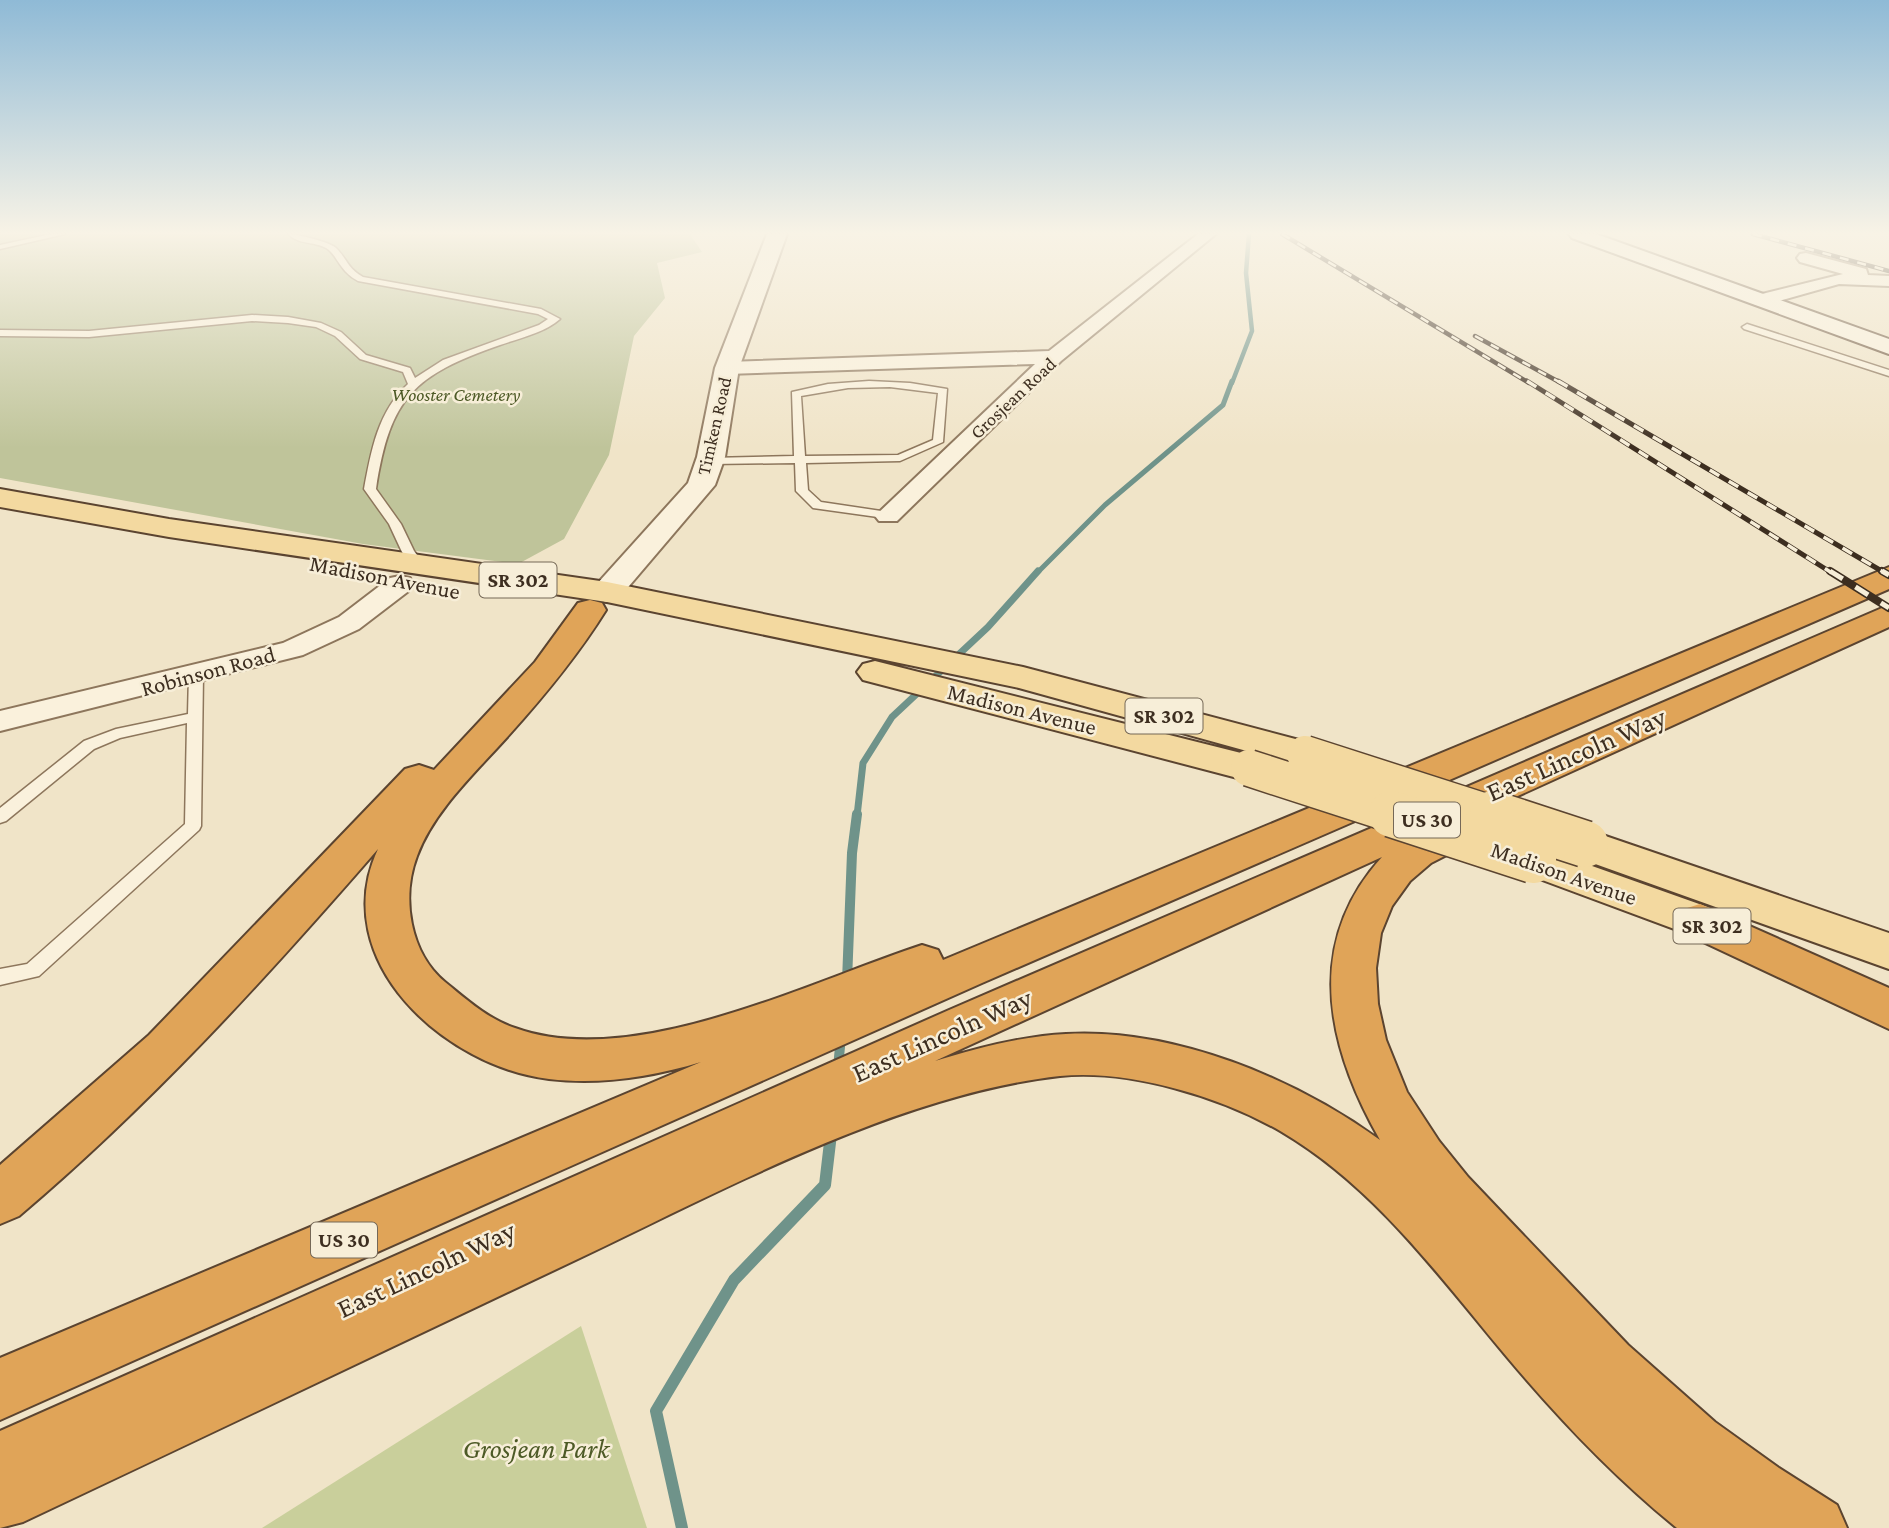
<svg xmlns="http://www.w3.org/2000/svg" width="1889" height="1528" font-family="'Crimson Pro',serif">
<rect width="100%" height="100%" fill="#f0e4c8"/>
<path fill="#c9cf9b" d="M 581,1326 L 647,1528 L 262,1528 Z"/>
<path fill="#bfc49a" d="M 0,234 L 690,234 L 702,252 L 657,263 L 665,298 L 634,336 L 609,455 L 564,539 L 518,564 L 363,544 L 0,478 Z"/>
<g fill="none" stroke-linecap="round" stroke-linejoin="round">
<path stroke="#6f938a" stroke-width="4.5" d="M 1232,383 L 1252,331 L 1246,273 L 1249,234"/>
<path stroke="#6f938a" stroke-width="5" d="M 1037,573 L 1105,505 L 1223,405 L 1232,381"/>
<path stroke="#6f938a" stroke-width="7" d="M 857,816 L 863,763 L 892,717 L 988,627 L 1038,571"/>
<path stroke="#6f938a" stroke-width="10" d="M 847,981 L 852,853 L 857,814
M 838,1068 L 841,1036"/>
<path stroke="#6f938a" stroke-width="12" d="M 682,1528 L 656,1411 L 734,1280 L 825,1185 L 831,1134"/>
<g stroke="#8d765c" stroke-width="3">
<path id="service" d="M 51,234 L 65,234 L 0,249 L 0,245 Z
M 288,234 C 296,234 330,242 336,248 C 348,260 347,268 363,277 L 541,309 L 560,319 C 544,333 520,338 500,345 C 414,375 390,397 376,489 L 401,524 L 414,551 L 426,567 L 425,570 L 415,570 L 402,552 L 389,524 L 364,489 C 371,451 378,411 408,384 L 403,372 L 360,359 L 335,336 L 316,327 L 288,323 L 252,321 L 89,337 L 0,336 L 0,330 L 89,331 L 252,315 L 288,317 L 321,323 L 341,332 L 366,355 L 410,368 L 415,378 L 443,360 L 539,325 L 548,319 L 538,314 L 358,281 C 339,271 337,254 326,248 C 313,241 299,245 288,234 Z
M 1747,324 L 1889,370 L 1889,376 L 1744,329 L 1742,327 Z
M 869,381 L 910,383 L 947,389 L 943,442 L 900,461 L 806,463 L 808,490 L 821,502 L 888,512 L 894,516 L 892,519 L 813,508 L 796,491 L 795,463 L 710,464 L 704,461 L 710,458 L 794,456 L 792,392 L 828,384 ZM 890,387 L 938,393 L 933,440 L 898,455 L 805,456 L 801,396 L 848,388 Z
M 196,670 L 203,674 L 201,826 L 199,830 L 39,976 L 0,985 L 0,969 L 27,964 L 185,824 L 187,723 L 120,738 L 94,749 L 6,821 L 0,823 L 0,808 L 84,741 L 116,729 L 188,714 L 189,674 Z"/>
</g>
<g stroke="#8d765c" stroke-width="4">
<path id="minor" d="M 1198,234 L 1216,234 L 1061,361 L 897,521 L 879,521 L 875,516 L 1035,364 L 727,374 L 717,368 L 727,362 L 1049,351 Z
M 1806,253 L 1866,269 L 1868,275 L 1889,276 L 1889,286 L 1839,284 L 1761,306 L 1754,304 L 1752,300 L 1754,296 L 1843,274 L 1800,262 L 1797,258 L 1800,254 Z
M 400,576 L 410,578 L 414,584 L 410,590 L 359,629 L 303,655 L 0,731 L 0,711 L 283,643 L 339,617 L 390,578 Z"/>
</g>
<g stroke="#8d765c" stroke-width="4">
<path id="tertiary" d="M 767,234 L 787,234 L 739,368 L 725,457 L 715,485 L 618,599 L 607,602 L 596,599 L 591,592 L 596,585 L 688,483 L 697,457 L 715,368 Z"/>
</g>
<g stroke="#6f573f" stroke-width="4">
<path id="secondary" d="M 1569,234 L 1596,234 L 1889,339 L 1889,354 L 1572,238 Z"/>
</g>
<g stroke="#5b4430" stroke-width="4">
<path id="primary" d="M 0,489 L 169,519 L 607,582 L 1023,667 L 1318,745 L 1324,754 L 1318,763 L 1305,767 L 1019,688 L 607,602 L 169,537 L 0,507 Z
M 875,661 L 1249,755 L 1263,759 L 1268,768 L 1263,777 L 1249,781 L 863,680 L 857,672 L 863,664 Z
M 1585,829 L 1889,933 L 1889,969 L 1570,855 L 1564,844 L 1570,833 Z
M 1533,845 L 1747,921 L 1753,933 L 1747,945 L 1731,950 L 1518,871 L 1512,860 L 1518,849 Z"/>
</g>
<g stroke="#5b4430" stroke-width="4">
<path id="motorway" d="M 1889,567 L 1889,589 L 982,983 L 0,1420 L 0,1358 L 701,1062 C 652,1077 601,1085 549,1079 C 446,1067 326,961 378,849 C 265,979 150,1105 19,1216 L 0,1224 L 0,1165 L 149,1035 L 405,769 L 419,765 L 434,770 L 535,662 L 578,603 L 590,600 L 602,603 L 606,610 C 578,655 545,695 509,735 C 477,771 434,810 417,856 C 401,898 410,953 445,982 C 467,1000 488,1019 515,1028 C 633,1071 809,982 922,945 L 938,950 L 943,960 Z
M 1889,605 L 1889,627 L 1465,820 L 1472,822 L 1478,832 L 1472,842 L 1431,863 L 1410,881 L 1392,906 L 1381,933 L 1376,968 L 1378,1004 L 1386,1040 L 1407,1092 L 1439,1141 L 1468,1177 L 1628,1345 L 1715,1422 L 1779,1468 L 1837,1505 L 1847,1528 L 1677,1528 C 1614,1477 1559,1419 1507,1357 C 1439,1276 1375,1187 1282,1132 C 1222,1097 1130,1069 1060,1076 C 900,1094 727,1188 582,1257 C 396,1345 210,1434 23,1522 L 0,1528 L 0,1431 L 949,1010 ZM 1382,857 C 1303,944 1327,1047 1380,1140 C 1294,1078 1174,1028 1066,1034 C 1022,1036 977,1048 935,1061 Z
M 1700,904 L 1889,988 L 1889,1029 L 1684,933 L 1678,921 L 1684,909 Z"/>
</g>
<use href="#service" fill="#faf1dc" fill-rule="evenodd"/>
<use href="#minor" fill="#faf1dc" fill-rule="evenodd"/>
<use href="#tertiary" fill="#faf1dc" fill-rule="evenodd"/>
<use href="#secondary" fill="#faf1dc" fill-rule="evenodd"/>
<use href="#primary" fill="#f3d9a0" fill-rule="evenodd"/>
<use href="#motorway" fill="#e0a458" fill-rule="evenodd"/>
<g stroke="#3d2e20" stroke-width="4.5">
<path id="rail-far2" d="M 1282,234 L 1529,383
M 1753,234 L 1889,271
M 1475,336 L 1561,383"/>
</g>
<g stroke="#3d2e20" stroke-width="5">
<path id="rail-far1" d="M 1527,381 L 1832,573
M 1558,381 L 1885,573"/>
</g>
<g stroke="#3d2e20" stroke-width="8">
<path id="rail" d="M 1830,571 L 1889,608
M 1882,571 L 1889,575"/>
</g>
<use href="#rail-far2" stroke="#f7eed8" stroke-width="2.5" stroke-dasharray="9" stroke-linecap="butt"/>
<use href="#rail-far1" stroke="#f7eed8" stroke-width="3.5" stroke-dasharray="11" stroke-linecap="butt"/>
<use href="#rail" stroke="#f7eed8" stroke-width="5" stroke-dasharray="15" stroke-linecap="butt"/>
<g stroke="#5b4430" stroke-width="39" stroke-linecap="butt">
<path id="primary-bridge-far1" d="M 1305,754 L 1498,816
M 1249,768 L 1397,816"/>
</g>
<g stroke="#5b4430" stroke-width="49" stroke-linecap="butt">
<path id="primary-bridge" d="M 1392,814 L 1533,860
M 1493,814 L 1585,844"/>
</g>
<use href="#primary-bridge-far1" stroke="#f3d9a0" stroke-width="36"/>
<use href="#primary-bridge" stroke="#f3d9a0" stroke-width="46"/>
</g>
<linearGradient id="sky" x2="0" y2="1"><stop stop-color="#8fbad6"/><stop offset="0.52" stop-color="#f8f3e6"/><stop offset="1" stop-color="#f8f3e6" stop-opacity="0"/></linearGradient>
<rect width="1889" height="448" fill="url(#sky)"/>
<g text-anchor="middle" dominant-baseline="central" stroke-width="5" stroke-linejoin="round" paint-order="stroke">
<g font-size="19" font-style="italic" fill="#4d5a26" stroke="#f7eed8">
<text x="456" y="394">Wooster Cemetery</text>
</g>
<g font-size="19" fill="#3d2e20" stroke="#f7eed8">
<text transform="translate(1013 398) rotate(-43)">Grosjean Road</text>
<text transform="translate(714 426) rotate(-77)">Timken Road</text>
</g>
<g fill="#f7eed8" stroke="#756857" stroke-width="2">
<rect x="479.5" y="562.5" width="77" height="35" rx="5"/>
<rect x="1125.5" y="698.5" width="77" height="35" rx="5"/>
<rect x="1394" y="802.5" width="66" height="35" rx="5"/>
<rect x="1673.5" y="908.5" width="77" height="35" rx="5"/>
<rect x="311" y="1222.5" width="66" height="35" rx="5"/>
</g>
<g font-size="21" font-weight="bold" fill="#3d2e20">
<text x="518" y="580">SR 302</text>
<text x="1164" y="716">SR 302</text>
<text x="1427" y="820">US 30</text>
<text x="1712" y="926">SR 302</text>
<text x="344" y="1240">US 30</text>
</g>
<g font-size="23" fill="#3d2e20" stroke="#f7eed8">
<text transform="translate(385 577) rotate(11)">Madison Avenue</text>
<text transform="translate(208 671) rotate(-15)">Robinson Road</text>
<text transform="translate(1022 709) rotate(14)">Madison Avenue</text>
<text transform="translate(1564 873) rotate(19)">Madison Avenue</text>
</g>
<g font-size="28" fill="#3d2e20" stroke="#f7eed8">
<text transform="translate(1576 754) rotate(-24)">East Lincoln Way</text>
<text transform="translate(942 1035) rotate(-24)">East Lincoln Way</text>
<text transform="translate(426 1269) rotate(-25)">East Lincoln Way</text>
</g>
<g font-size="28" font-style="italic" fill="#4d5a26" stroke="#f7eed8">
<text x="536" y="1448">Grosjean Park</text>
</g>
</g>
</svg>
